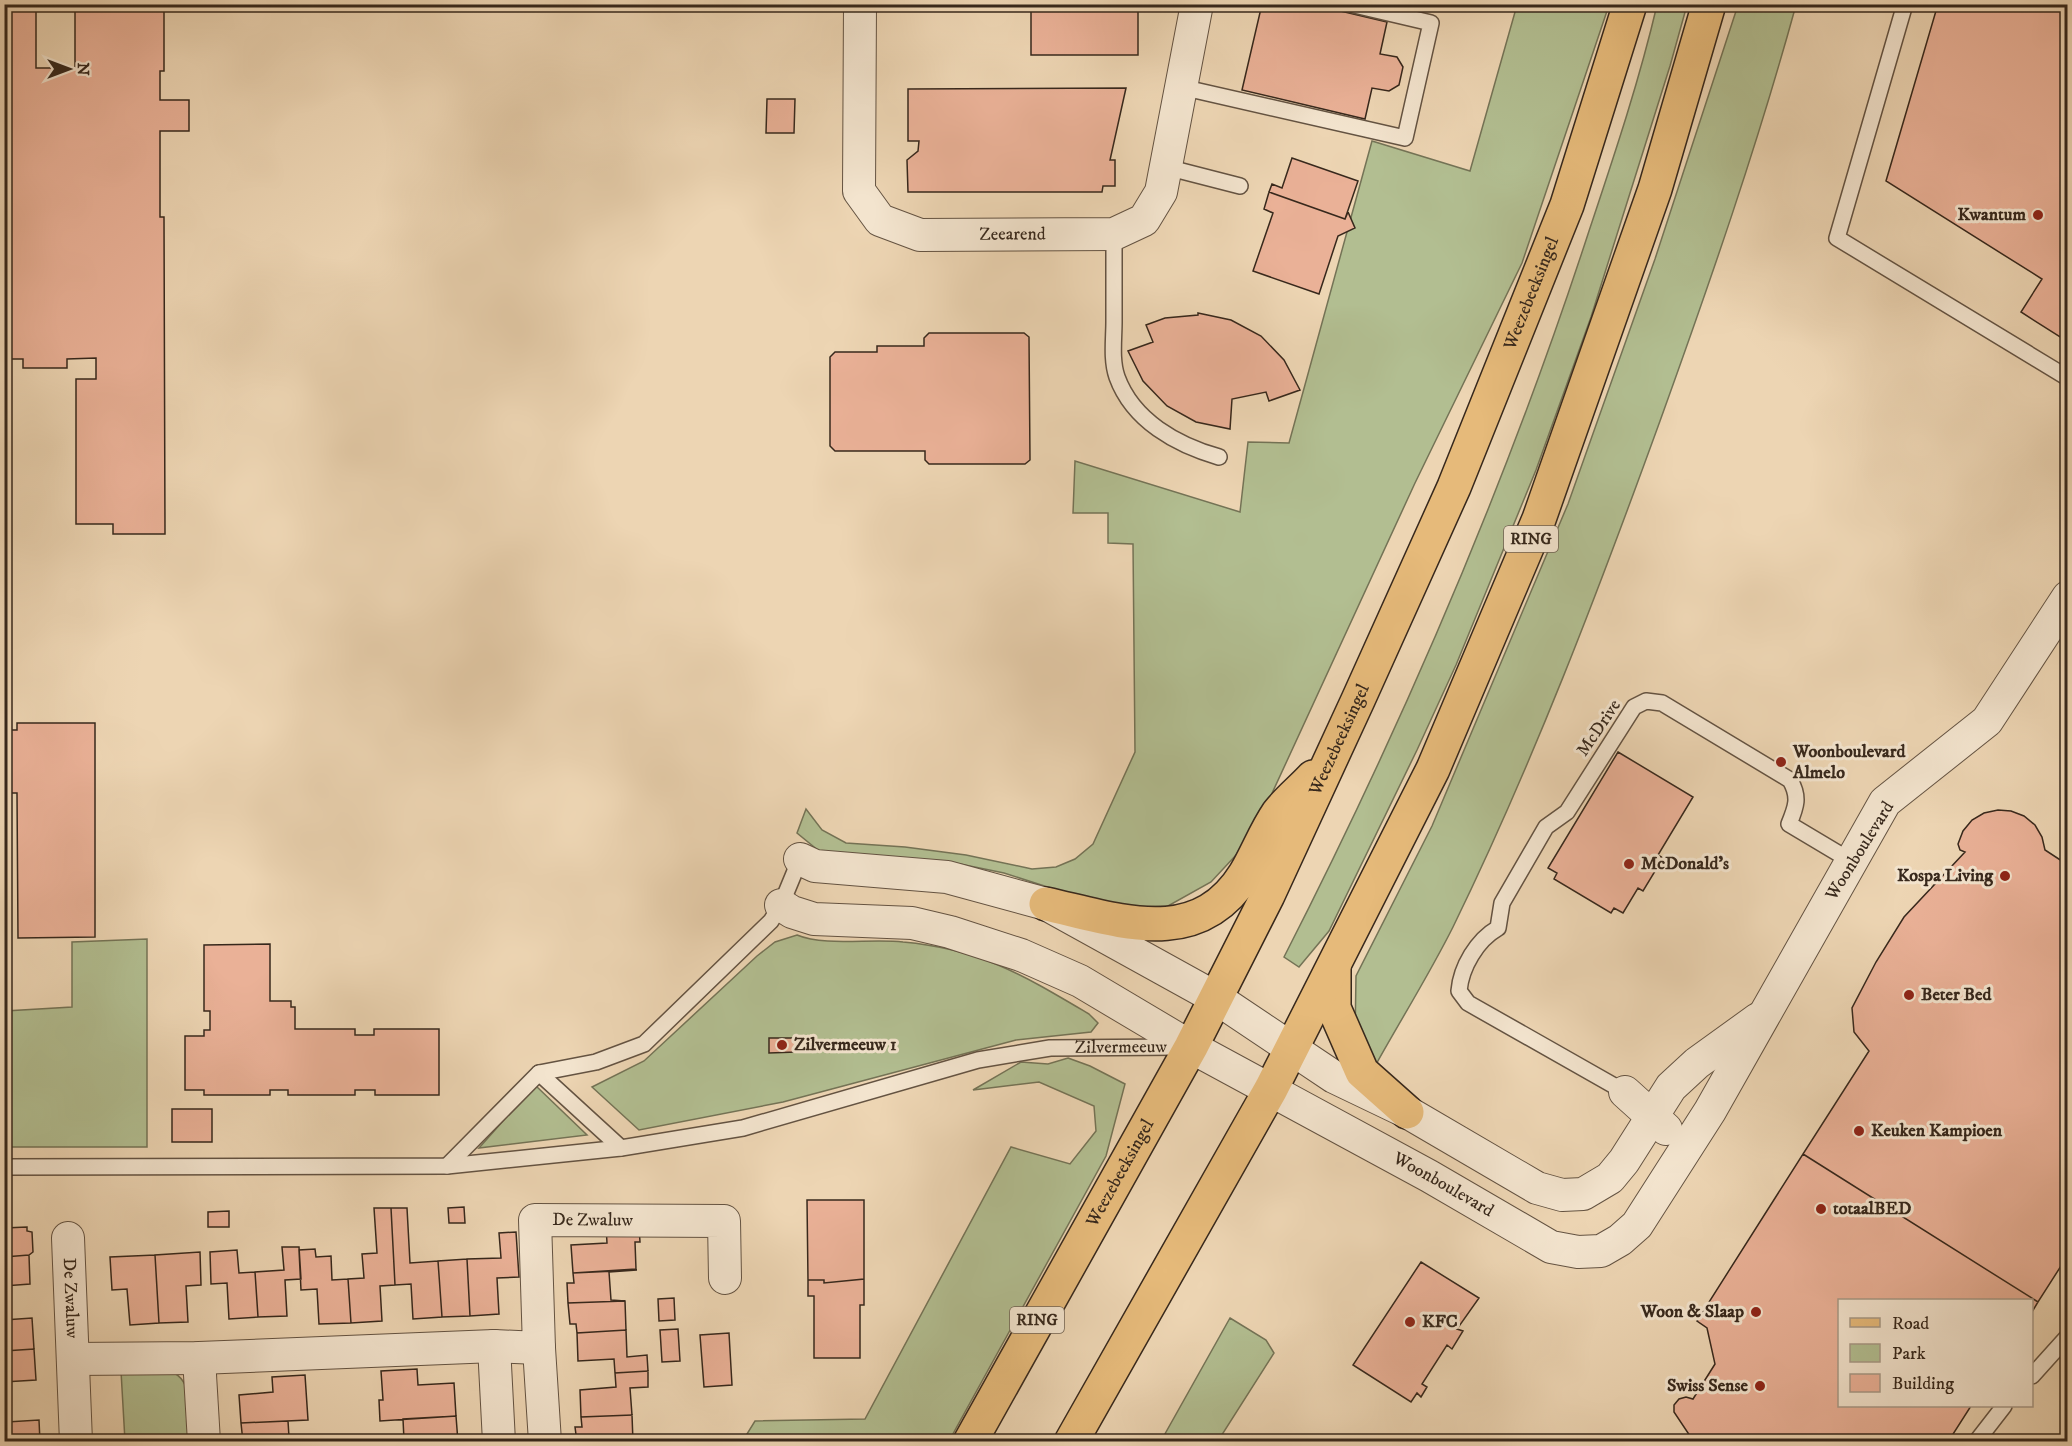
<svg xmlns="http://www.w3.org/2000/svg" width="2072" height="1446" font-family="'IM FELL DW Pica',serif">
<rect width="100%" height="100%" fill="#edd5b3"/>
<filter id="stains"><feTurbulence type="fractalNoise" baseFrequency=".00333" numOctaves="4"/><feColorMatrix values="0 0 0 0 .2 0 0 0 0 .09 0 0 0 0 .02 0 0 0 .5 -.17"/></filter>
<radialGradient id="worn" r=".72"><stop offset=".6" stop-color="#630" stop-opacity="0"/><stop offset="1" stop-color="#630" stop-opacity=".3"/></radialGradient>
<path fill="#b2be91" stroke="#747356" stroke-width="1.5" d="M 1517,5 L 1605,5 L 1607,11 L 1522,263 L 1415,483 L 1268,802 L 1237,854 L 1211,882 L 1168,906 L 1139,907 L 1088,900 L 1004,873 L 960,864 L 819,851 L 797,833 L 806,809 L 822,830 L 846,843 L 905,847 L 966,855 L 1032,869 L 1056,867 L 1075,859 L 1093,844 L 1135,752 L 1133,544 L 1108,543 L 1108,513 L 1073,513 L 1075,461 L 1240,512 L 1248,442 L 1289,443 L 1372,141 L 1470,171 Z
M 1657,5 L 1687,5 L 1670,66 L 1591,317 L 1536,470 L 1456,665 L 1417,750 L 1329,931 L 1299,967 L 1284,957 C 1403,724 1508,480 1589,231 C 1614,156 1639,82 1657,5 Z
M 1738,5 L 1796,5 C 1757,147 1710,282 1660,421 C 1598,592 1533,763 1453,927 C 1429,975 1400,1021 1374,1068 L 1355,1039 L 1356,976 L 1432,826 L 1568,504 L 1655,259 Z
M 797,935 C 826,947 871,938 903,942 C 981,949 1023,975 1089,1014 L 1098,1023 L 1091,1032 L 1016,1040 L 783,1102 L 639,1130 L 592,1087 L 644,1061 L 757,956 L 775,942 Z
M 147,939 L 147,1147 L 5,1147 L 5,1011 L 72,1007 L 72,942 Z
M 1068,1058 L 1090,1066 L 1125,1084 L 1106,1156 L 949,1441 L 742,1442 L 755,1421 L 865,1419 L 1011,1147 L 1070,1164 L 1096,1131 L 1094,1106 L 1039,1082 L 973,1090 L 1021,1062 L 1048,1064 Z
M 535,1085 L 587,1135 L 479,1148 Z
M 1230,1318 L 1266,1340 L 1274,1353 L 1218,1441 L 1161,1441 Z
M 121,1371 C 136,1371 153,1368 168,1371 C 195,1376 191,1421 192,1441 L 125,1441 Z"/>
<path fill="#eab197" stroke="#37281c" stroke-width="1.5" d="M 4,4 L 36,4 L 36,68 L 75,68 L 75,4 L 164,4 L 164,71 L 160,71 L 160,100 L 189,100 L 189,131 L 160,131 L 160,217 L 164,217 L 165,534 L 113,534 L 113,524 L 76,524 L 76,379 L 96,379 L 96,358 L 67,359 L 67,368 L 23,368 L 23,359 L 4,359 Z
M 1031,4 L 1138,4 L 1138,55 L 1031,55 Z
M 1262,4 L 1311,4 L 1387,22 L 1380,54 L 1397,57 L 1403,67 L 1399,85 L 1389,91 L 1372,88 L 1365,119 L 1242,90 Z
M 1938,4 L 2068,4 L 2068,342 L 2021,312 L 2042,279 L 1886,181 Z
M 1126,88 L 1110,160 L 1115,160 L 1115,186 L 1103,186 L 1102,192 L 908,192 L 907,160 L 918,151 L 919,141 L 908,141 L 908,89 Z
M 767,99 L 795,99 L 794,133 L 766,133 Z
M 1292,158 L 1358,181 L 1345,219 L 1269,192 L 1272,184 L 1282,188 Z
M 1269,192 L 1345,219 L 1348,212 L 1355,228 L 1338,236 L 1319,294 L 1253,271 L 1273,213 L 1264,209 Z
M 1198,313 L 1231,320 L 1261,336 L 1284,360 L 1300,390 L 1269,401 L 1266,392 L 1232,399 L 1230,429 L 1196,422 L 1167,406 L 1143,381 L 1128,351 L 1153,342 L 1146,325 L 1165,318 L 1198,315 Z
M 929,333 L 1024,333 L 1029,337 L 1030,460 L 1025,464 L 929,464 L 925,460 L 925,451 L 835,451 L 830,446 L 830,357 L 835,352 L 877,352 L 877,346 L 924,346 L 924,338 Z
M 17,723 L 95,723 L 95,937 L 18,938 L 17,793 L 4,793 L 4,730 L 17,730 Z
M 1618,752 L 1693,797 L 1658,855 L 1663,858 L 1643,891 L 1638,888 L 1623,913 L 1614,908 L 1611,913 L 1554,879 L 1557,873 L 1548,868 Z
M 1998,810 L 2011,811 L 2024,816 L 2035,825 L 2042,837 L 2045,850 L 2068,865 L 2068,1255 L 2038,1302 L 1803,1154 L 1869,1051 L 1854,1032 L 1852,1008 L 1876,962 L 1904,917 L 1965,852 L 1960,850 L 1958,844 L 1963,831 L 1972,820 L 1984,813 Z
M 270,944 L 270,1001 L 291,1001 L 291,1007 L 295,1007 L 295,1029 L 355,1029 L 355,1035 L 374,1035 L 374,1029 L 439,1029 L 439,1095 L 375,1095 L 375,1090 L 355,1090 L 355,1095 L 288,1095 L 288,1090 L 270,1090 L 270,1095 L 204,1095 L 204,1090 L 185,1090 L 185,1036 L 204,1036 L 204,1030 L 210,1030 L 210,1011 L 204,1011 L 204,945 Z
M 769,1038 L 796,1038 L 796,1052 L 769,1053 Z
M 172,1109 L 212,1109 L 212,1142 L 172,1142 Z
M 1803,1154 L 2038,1302 L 2032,1312 L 2032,1300 L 1840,1300 L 1840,1406 L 1971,1406 L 1948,1442 L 1694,1442 L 1674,1412 L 1674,1405 L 1679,1399 L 1686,1397 L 1693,1399 L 1715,1364 L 1707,1328 L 1697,1321 Z
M 807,1200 L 864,1200 L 864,1279 L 824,1283 L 824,1280 L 808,1280 Z
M 464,1207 L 465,1223 L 449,1223 L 448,1208 Z
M 374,1208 L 391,1208 L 395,1285 L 380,1286 L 382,1321 L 351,1323 L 348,1279 L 364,1278 L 362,1254 L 377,1253 Z
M 391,1208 L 407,1208 L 410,1263 L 438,1261 L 442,1317 L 413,1319 L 411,1284 L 395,1285 Z
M 229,1211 L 229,1227 L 208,1227 L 208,1212 Z
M 606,1226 L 639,1227 L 640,1242 L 635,1242 L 636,1269 L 573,1273 L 571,1245 L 607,1243 Z
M 27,1227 L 27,1231 L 32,1232 L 33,1252 L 29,1255 L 4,1257 L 4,1228 Z
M 516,1232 L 519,1277 L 497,1278 L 499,1314 L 470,1316 L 467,1259 L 501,1258 L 499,1233 Z
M 282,1247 L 299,1247 L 301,1279 L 285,1280 L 287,1316 L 258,1317 L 255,1272 L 284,1270 Z
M 315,1249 L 316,1257 L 331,1256 L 332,1280 L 348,1279 L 351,1323 L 319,1324 L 317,1289 L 301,1290 L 299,1250 Z
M 237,1250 L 239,1273 L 255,1272 L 258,1317 L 229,1319 L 227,1283 L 211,1284 L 210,1252 Z
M 200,1252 L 201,1285 L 186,1286 L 188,1322 L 159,1323 L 155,1255 Z
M 29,1255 L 30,1284 L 4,1286 L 4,1257 Z
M 155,1255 L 159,1323 L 130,1325 L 127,1289 L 112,1290 L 110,1257 Z
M 467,1259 L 470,1316 L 442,1317 L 438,1261 Z
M 1421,1262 L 1479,1298 L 1457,1329 L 1463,1331 L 1452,1349 L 1447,1345 L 1422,1384 L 1427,1387 L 1421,1397 L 1417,1393 L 1411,1402 L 1353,1365 Z
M 637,1270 L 609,1272 L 611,1300 L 625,1301 L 568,1303 L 567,1283 L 574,1283 L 573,1273 Z
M 864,1279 L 864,1305 L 860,1305 L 860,1358 L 814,1358 L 814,1296 L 808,1296 L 808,1280 L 824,1280 L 824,1283 Z
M 674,1298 L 675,1320 L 659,1321 L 658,1299 Z
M 625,1301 L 626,1330 L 577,1333 L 576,1324 L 570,1324 L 568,1303 Z
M 32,1318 L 34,1349 L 4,1351 L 4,1320 Z
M 678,1329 L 680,1361 L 662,1362 L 660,1330 Z
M 626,1330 L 627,1357 L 647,1355 L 648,1371 L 615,1373 L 614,1359 L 578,1361 L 577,1333 Z
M 729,1333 L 732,1385 L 704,1387 L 700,1335 Z
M 34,1349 L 36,1380 L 4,1382 L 4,1351 Z
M 417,1369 L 418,1385 L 454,1383 L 456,1416 L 380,1421 L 379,1400 L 383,1400 L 381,1371 Z
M 648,1371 L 648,1387 L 630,1388 L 632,1415 L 581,1417 L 580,1390 L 616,1387 L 615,1373 Z
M 305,1375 L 308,1420 L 241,1423 L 239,1395 L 273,1392 L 272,1377 Z
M 4,1404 L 7,1422 L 39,1420 L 40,1442 L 4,1442 Z
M 632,1415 L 633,1442 L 577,1442 L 575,1427 L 582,1427 L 581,1417 Z
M 456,1416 L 458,1442 L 385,1442 L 404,1440 L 403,1419 Z
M 288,1421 L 289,1437 L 309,1436 L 309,1442 L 243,1442 L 241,1423 Z
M 793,1436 L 793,1442 L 771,1442 L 770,1437 Z"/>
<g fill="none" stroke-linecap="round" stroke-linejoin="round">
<g stroke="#645342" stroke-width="18">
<g id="lane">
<path d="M 1905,4 L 1837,238 L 2068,378"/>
<path d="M 1181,87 L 1405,138 L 1431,23 L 1350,4"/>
<path d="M 1166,167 L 1240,186"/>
<path d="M 1114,234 C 1114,263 1114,292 1114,322 C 1114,339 1111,360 1117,377 C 1133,421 1177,445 1219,457"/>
<path d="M 539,1073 L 621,1148"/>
<path d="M 1625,1092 L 1468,1003 L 1459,991 C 1461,967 1477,940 1498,928 L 1502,903 L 1546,827 L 1567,812 L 1634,707 L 1646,701 L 1662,703 L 1790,780 C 1800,797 1796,807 1789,824 L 1851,861"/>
<path d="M 447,1166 L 539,1073 L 596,1062 L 644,1044 L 771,921 L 781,905 L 800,859"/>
<path id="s1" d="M 4,1167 L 447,1166 L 621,1148 L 743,1128 L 978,1060 L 1050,1048 L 1179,1047"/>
<path d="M 2032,1376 L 2068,1336"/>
<path d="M 1976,1442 L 2004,1406"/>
</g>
</g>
<g stroke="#645342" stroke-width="34">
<g id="street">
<path id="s2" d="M 860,4 L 859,191 L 880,220 L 920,235 L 1114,234 L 1144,220 L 1161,192 L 1197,4"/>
<path d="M 800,859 L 815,866 L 947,877 L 1046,904 L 1216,998 L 1334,1077 L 1407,1112 L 1537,1188 L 1562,1195 L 1583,1194 L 1610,1178 L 1624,1161 L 1671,1087 L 1697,1063 L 1758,1019"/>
<path id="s3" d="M 781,905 L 792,912 L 814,919 L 912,923 L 950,932 L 1021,955 L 1080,981 L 1191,1047 L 1429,1176 L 1551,1247 L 1578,1252 L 1601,1251 L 1620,1240 L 1637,1225 L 1710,1111 L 1885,802 L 1987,721 L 2068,597"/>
<path d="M 1625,1092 L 1666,1129"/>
<path id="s4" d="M 68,1238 L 76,1442"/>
<path d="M 494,1346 L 499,1442"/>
<path d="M 539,1348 L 545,1442"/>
<path d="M 199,1358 L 204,1442"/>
<path id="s5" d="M 73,1359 L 199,1358 L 494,1346 L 539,1348 L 535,1220 L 724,1221 L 725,1278"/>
</g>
</g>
<g stroke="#37281c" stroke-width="36">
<g id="primary">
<path d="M 1046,904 C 1118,920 1197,951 1245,874 C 1257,854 1265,832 1278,813 C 1288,800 1302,789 1313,777"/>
<path d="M 1334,968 L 1334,1008 L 1362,1072 L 1407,1112"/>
<path id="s6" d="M 970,1442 L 1191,1047 L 1268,895 L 1358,700 L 1454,487 L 1567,205 L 1630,4"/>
<path d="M 1071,1442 L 1271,1089 L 1433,769 L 1539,519 L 1655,189 L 1709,4"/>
</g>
</g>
<use href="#lane" stroke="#f3e4ce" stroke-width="15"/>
<use href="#street" stroke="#f3e4ce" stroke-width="32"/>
<use href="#primary" stroke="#e6ba7a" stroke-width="33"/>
</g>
<g fill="#8f2418" stroke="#f3e4ce" stroke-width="2">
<circle cx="2038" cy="215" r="6"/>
<circle cx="1781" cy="762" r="6"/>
<circle cx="1629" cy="864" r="6"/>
<circle cx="2005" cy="876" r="6"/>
<circle cx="1909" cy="995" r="6"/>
<circle cx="782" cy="1045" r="6"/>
<circle cx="1859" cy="1131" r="6"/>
<circle cx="1821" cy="1209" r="6"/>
<circle cx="1756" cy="1312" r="6"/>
<circle cx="1410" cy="1322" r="6"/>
<circle cx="1760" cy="1386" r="6"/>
</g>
<g text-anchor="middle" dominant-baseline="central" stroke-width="6" stroke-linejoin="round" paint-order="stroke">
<g fill="#f3e4ce" stroke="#6f6051" stroke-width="1.5">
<rect x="1504" y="526" width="54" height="26" rx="4.5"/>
<rect x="1010" y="1307" width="54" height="26" rx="4.5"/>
</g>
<g font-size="16" font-weight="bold" fill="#37281c">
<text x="1531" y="539">RING</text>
<text x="1037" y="1320">RING</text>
</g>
<g font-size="18" font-weight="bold" fill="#37281c" stroke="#f3e4ce" text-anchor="start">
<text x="2026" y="215" text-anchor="end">Kwantum</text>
<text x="1793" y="752">Woonboulevard<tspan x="1793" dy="21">Almelo</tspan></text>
<text x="1641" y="864">McDonald's</text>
<text x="1993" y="876" text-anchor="end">Kospa Living</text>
<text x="1921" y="995">Beter Bed</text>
<text x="794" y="1045">Zilvermeeuw 1</text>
<text x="1871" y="1131">Keuken Kampioen</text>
<text x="1833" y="1209">totaalBED</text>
<text x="1744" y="1312" text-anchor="end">Woon &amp; Slaap</text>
<text x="1422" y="1322">KFC</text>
<text x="1748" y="1386" text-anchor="end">Swiss Sense</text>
</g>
<g font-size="18" fill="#37281c" stroke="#f3e4ce">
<text stroke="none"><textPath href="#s2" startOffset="358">Zeearend</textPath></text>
<text stroke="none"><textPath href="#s6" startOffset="1280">Weezebeeksingel</textPath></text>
<text transform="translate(1599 728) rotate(-56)">McDrive</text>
<text stroke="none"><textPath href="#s6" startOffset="794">Weezebeeksingel</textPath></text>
<text transform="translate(1860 851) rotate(-58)">Woonboulevard</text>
<text stroke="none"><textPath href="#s1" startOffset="1130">Zilvermeeuw</textPath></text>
<text stroke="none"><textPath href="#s6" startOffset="308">Weezebeeksingel</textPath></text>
<text stroke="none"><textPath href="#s3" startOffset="729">Woonboulevard</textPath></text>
<text stroke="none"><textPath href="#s5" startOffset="652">De Zwaluw</textPath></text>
<text stroke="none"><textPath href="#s4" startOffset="60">De Zwaluw</textPath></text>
</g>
</g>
<rect width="2072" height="1446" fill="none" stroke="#edd5b3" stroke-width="24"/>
<rect x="6" y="6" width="2060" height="1434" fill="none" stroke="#37281c" stroke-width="3"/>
<rect x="12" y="12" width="2048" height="1422" fill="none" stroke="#37281c" stroke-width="1.5"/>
<rect x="1838" y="1299" width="195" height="108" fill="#f3e4ce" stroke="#a89987" stroke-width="1.5"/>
<rect x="1850" y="1318" width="30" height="9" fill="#e6ba7a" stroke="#a89987" stroke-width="1.5"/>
<text x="1892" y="1329" font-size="18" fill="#37281c">Road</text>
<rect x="1850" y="1344" width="30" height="18" fill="#b2be91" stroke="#a89987" stroke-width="1.5"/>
<text x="1892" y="1359" font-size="18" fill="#37281c">Park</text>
<rect x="1850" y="1374" width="30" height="18" fill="#eab197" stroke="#a89987" stroke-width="1.5"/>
<text x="1892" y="1389" font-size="18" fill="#37281c">Building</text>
<g transform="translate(69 69) rotate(90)" stroke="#f3e4ce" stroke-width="4.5" paint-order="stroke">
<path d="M0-4.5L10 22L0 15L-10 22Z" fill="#37281c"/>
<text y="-9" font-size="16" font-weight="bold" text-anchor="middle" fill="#37281c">N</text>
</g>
<rect width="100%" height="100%" filter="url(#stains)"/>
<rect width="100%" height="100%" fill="url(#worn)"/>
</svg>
